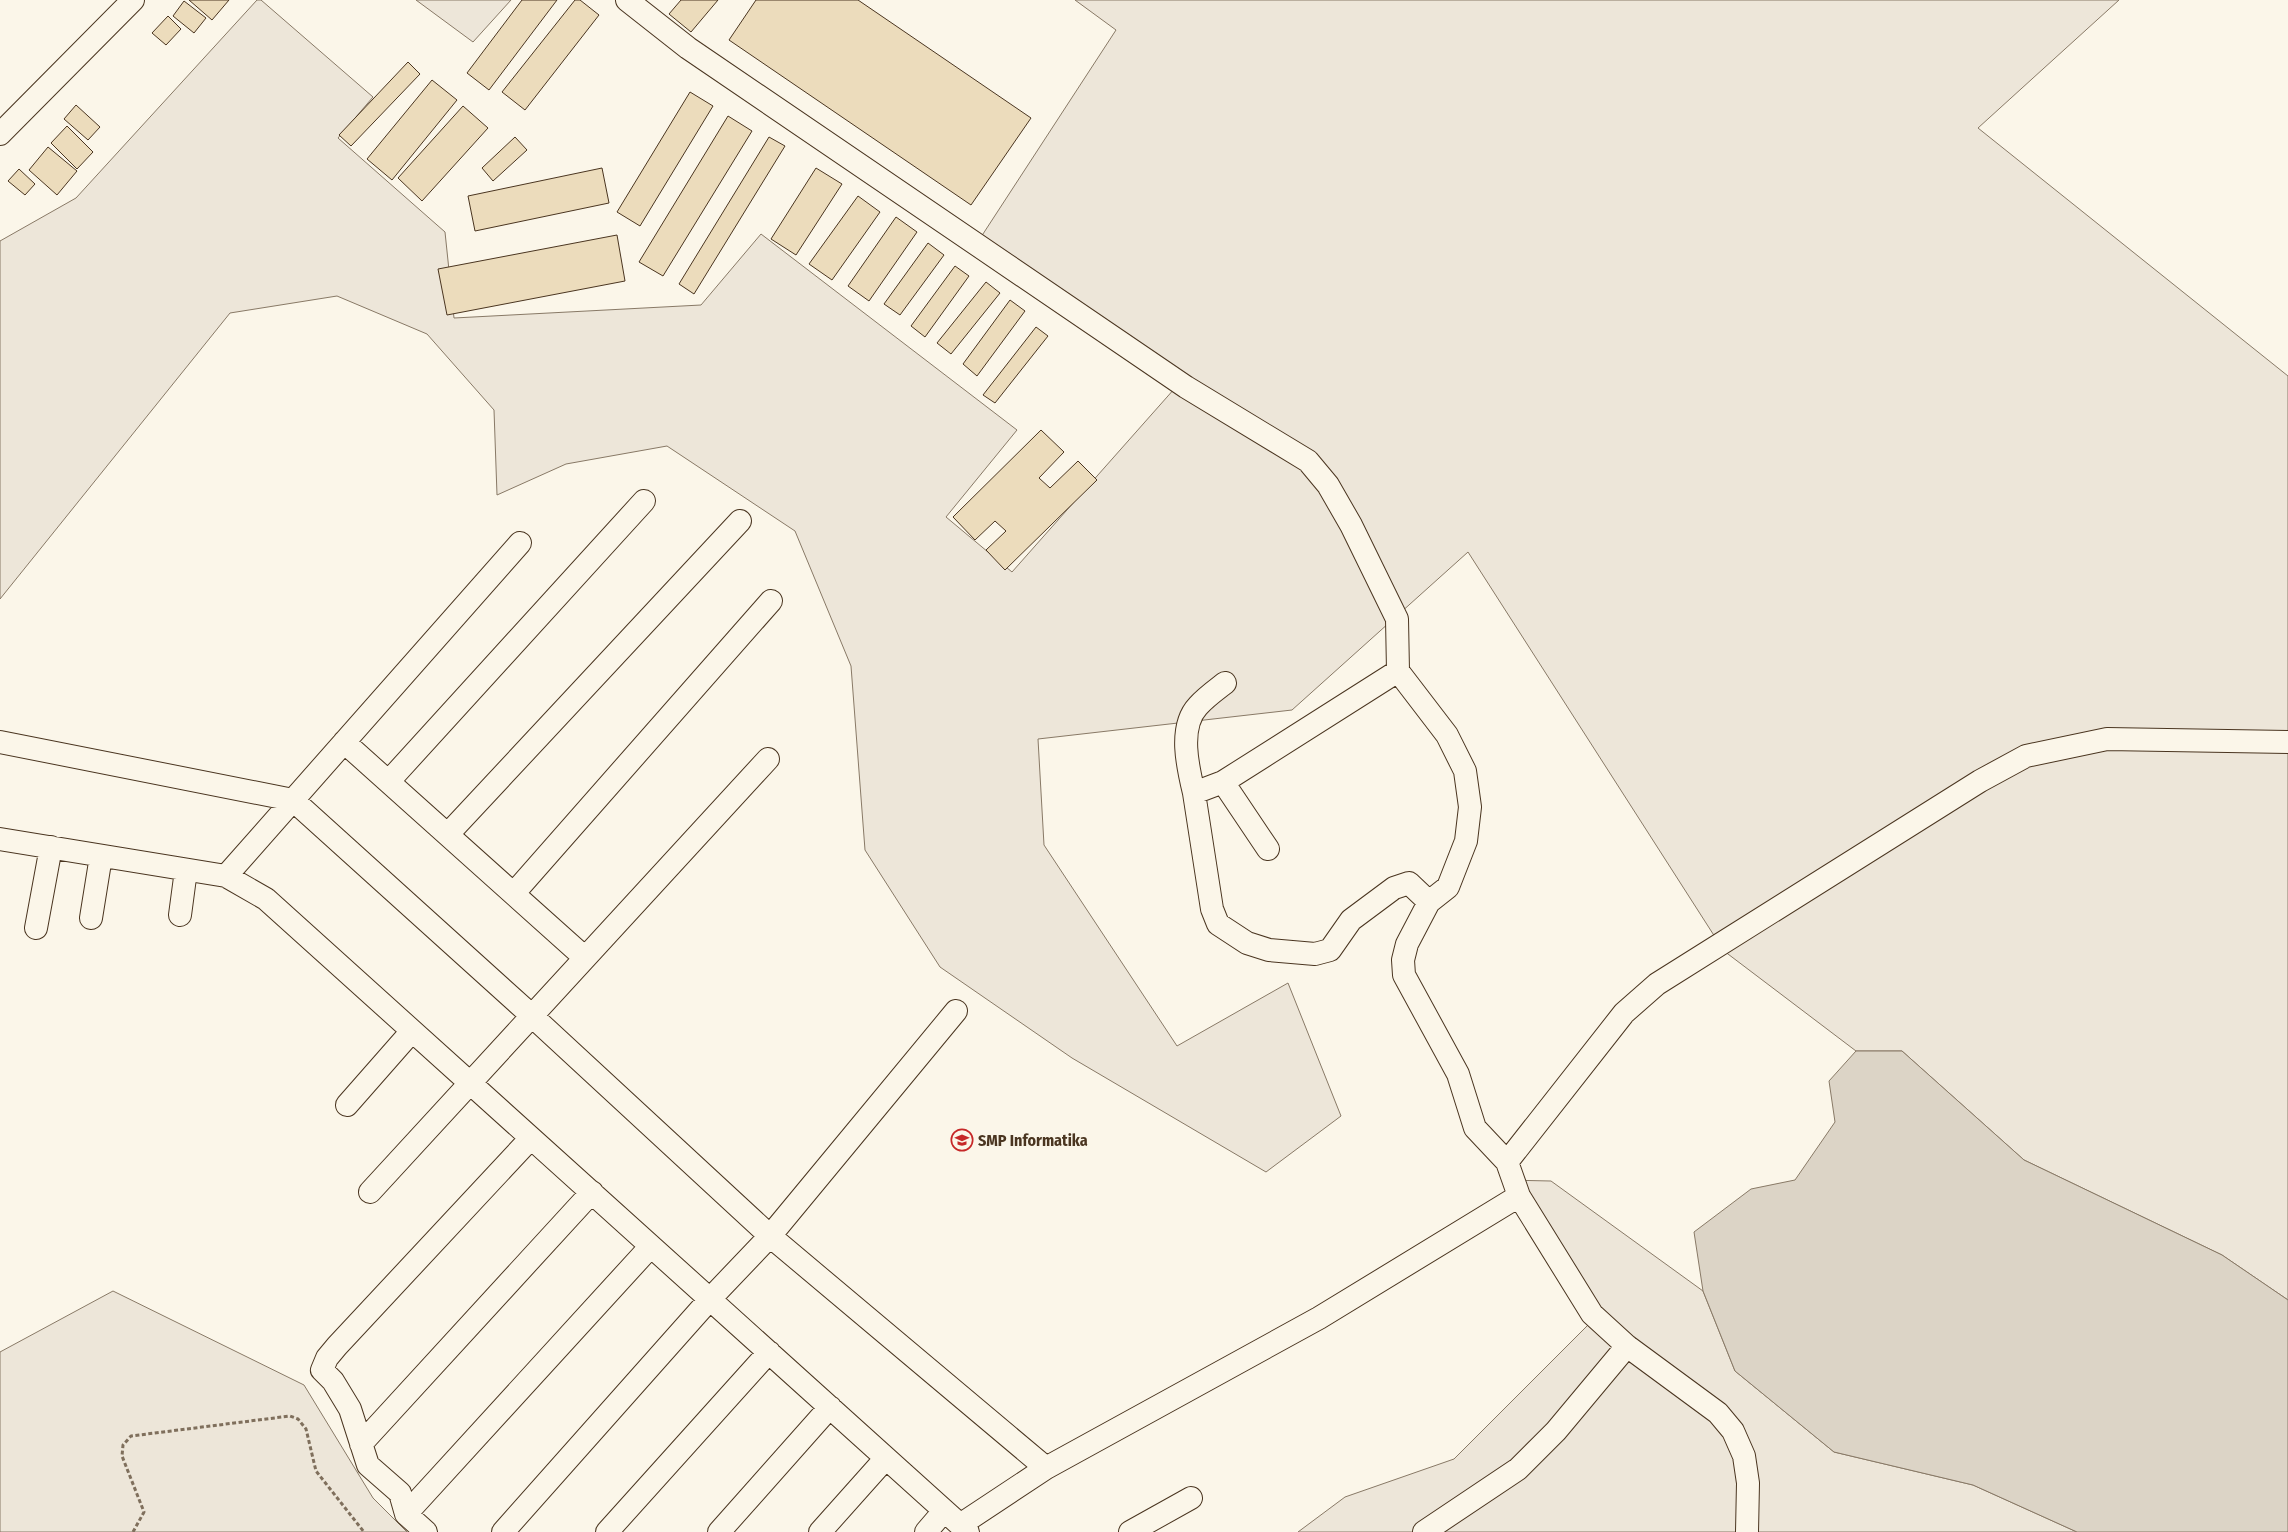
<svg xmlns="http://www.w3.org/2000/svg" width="2288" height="1532" font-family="'Fira Sans Condensed',sans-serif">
<rect width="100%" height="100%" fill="#fbf6e9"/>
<path fill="#ede6d9" stroke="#887966" d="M 257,0 L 261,0 L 373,97 L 338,138 L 445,232 L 454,318 L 701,305 L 761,234 L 1017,430 L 946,517 L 1012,572 L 1183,379 L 981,237 L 1116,30 L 1075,0 L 2119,0 L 1978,128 L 2288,376 L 2288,1300 L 2222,1255 L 2024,1160 L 1902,1051 L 1856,1051 L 1724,951 L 1468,552 L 1292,710 L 1038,739 L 1044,845 L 1177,1046 L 1288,983 L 1341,1116 L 1266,1172 L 1072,1058 L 940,967 L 865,850 L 851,666 L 795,531 L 667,446 L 566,464 L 497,495 L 494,410 L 427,334 L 337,296 L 230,313 L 0,599 L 0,241 L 76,198 Z
M 416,0 L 511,0 L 473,42 Z
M 1505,1180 L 1551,1181 L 1703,1291 L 1735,1371 L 1834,1452 L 1973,1485 L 2077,1532 L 1298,1532 L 1345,1497 L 1454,1459 L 1588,1325 Z
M 113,1291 L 304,1385 L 373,1498 L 407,1532 L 0,1532 L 0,1352 Z"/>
<path fill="#dcd4c6" stroke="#887966" d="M 1856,1051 L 1902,1051 L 2024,1160 L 2222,1255 L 2288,1300 L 2288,1532 L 2077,1532 L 1973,1485 L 1834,1452 L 1735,1371 L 1703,1291 L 1694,1232 L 1751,1189 L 1795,1180 L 1835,1122 L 1829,1081 Z"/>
<path fill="#ecdcbc" stroke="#4a3520" d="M 189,0 L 229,0 L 212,20 Z
M 522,0 L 557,0 L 489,90 L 467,73 Z
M 575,0 L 580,0 L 599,15 L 525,110 L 502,92 Z
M 681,0 L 718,0 L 691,32 L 669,14 Z
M 756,0 L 858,0 L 1031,118 L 971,205 L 729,40 Z
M 184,1 L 206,18 L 194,33 L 173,16 Z
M 168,16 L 181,29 L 166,45 L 152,33 Z
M 408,62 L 420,74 L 351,146 L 339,135 Z
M 432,80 L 457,100 L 392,180 L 367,159 Z
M 690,92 L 713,106 L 640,226 L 617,212 Z
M 76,105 L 100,127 L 88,140 L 64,119 Z
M 463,106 L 488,128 L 422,201 L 398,178 Z
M 728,116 L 752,131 L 663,276 L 639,262 Z
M 67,126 L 93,152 L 77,169 L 51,143 Z
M 515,137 L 527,150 L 493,181 L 482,168 Z
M 769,137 L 785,146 L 694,294 L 679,284 Z
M 48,147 L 77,171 L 57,195 L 29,170 Z
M 602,168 L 609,203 L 475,231 L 468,196 Z
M 816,168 L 842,184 L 796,255 L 771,239 Z
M 19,169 L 35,184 L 25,195 L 8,181 Z
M 858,196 L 880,212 L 832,280 L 809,264 Z
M 896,217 L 917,232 L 869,301 L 848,286 Z
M 617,235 L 625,281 L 447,315 L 438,269 Z
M 928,243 L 944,255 L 900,315 L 884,304 Z
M 955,266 L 969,276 L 925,337 L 911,326 Z
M 986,282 L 1000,293 L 951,354 L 937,343 Z
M 1010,300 L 1025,311 L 977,376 L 963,364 Z
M 1036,327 L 1048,336 L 995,403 L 983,395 Z
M 1041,430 L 1064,452 L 1039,478 L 1050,488 L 1078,461 L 1097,480 L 1005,570 L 986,550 L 1006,531 L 995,521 L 975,540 L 953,517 Z"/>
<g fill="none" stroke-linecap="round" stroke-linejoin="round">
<g stroke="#4a3520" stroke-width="24">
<path id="minor" d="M 627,0 L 688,48 L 1186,387 L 1308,461 L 1328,485 L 1351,525 L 1397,619 L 1398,671 L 1447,735 L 1465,771 L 1470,807 L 1466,841 L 1448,887 L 1429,902 L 1407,944 L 1403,960 L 1404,975 L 1458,1074 L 1475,1128 L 1507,1162 L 1519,1196 L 1592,1314 L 1627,1346 L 1718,1413 L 1733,1431 L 1744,1456 L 1748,1483 L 1747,1532
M 0,134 L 133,0
M 1225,683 C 1216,690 1206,697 1198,706 C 1178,727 1188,768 1194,793 L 1223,782 L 1398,671
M 0,742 L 293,800 L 531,1015 L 770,1236 L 1046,1468 L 1319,1318 L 1519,1196
M 344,742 L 584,957
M 389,781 L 644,501
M 1223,782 L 1268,849
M 1194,793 L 1212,909 L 1218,924 L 1247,943 L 1269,950 L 1315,954 L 1330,950 L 1351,920 L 1394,888 L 1409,883 L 1429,902
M 448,834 L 740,521
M 0,839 L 226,876 L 266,899 L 968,1532
M 226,876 L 520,543
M 514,893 L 771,601
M 180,915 L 186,870
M 91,918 L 101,856
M 36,928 L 51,847
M 347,1105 L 412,1031
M 1507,1162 L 1624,1013 L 1657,984 L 1980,781 L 2026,756 L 2107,739 L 2288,742
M 370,1192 L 768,759
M 361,1444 L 592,1192
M 406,1514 L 651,1246
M 960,1525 L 1046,1468
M 426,1532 L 406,1514 L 400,1493 L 368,1465 L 350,1409 L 333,1381 L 322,1370 L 327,1358 L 337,1346 L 531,1138
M 503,1532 L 710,1299 L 770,1236 L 956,1011
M 607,1532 L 769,1352
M 719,1532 L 830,1407
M 820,1532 L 886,1458
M 926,1532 L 944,1511
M 1130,1532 L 1191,1498
M 1424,1532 L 1518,1469 L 1556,1431 L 1627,1346"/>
</g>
<path stroke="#7f6f5c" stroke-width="3" stroke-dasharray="4 2.5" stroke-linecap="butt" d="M 133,1532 L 144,1512 L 122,1456 L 123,1445 L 131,1436 L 290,1416 L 298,1419 L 306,1429 L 316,1471 L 364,1532"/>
<use href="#minor" stroke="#fbf6e9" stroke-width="22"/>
</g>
<defs>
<g id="school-ring" transform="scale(1.125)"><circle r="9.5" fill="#fbf6e9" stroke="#c62828" stroke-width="1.5"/><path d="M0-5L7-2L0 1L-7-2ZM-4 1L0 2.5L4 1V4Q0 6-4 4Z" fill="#c62828"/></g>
</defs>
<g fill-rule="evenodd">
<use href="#school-ring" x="962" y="1140"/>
</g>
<g text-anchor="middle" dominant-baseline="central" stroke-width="4" stroke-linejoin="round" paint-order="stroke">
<g font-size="16" font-weight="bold" fill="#4a3520" stroke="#fbf6e9" text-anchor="start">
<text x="978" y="1140">SMP Informatika</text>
</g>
</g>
</svg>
